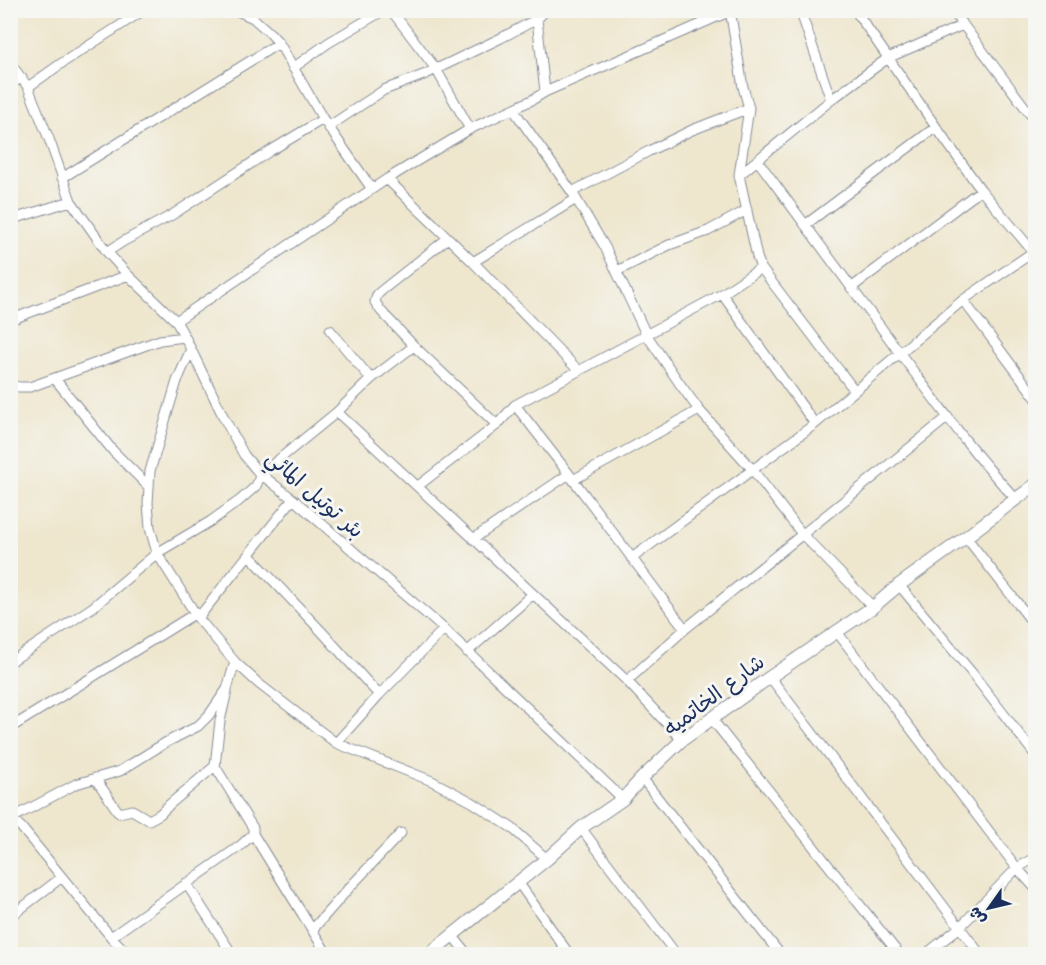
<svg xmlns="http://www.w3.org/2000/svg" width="1046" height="965" font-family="'Shantell Sans','Playpen Sans Arabic',sans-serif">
<rect width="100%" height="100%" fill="#f6f6f2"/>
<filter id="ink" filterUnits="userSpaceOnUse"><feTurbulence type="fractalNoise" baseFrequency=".0167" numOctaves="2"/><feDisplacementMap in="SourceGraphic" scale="12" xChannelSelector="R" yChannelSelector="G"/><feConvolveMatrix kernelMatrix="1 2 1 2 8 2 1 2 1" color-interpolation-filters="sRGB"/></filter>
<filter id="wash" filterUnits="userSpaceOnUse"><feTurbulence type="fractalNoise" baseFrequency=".008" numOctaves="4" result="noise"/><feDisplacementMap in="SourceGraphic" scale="24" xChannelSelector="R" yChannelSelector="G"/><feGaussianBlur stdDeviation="1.35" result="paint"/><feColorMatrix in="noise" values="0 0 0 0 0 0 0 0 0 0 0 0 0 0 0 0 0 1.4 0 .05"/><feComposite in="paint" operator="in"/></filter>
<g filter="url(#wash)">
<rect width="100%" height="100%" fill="#eee6cd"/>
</g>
<g filter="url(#ink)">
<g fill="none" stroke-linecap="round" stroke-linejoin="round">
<g stroke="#848a96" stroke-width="11">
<path id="minor" d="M 235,10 L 253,18 L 271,34 L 279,43 L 323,119 L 372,189
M 391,10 L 436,69 L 470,129
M 730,10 L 743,87 L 749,108 L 739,175 L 831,100 L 888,58 L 963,25
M 800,10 L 831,100
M 855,10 L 936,127 L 981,190 L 1036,255
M 952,10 L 1036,122
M 537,19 L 545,92
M 10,63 L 28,87 L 49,139 L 71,201 L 107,252 L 128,275 L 176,321 L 185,337 L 224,418 L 244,455 L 258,472 L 293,499 L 444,629 L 623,799
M 293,68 L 328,43 L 384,10
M 10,84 L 22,78
M 28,87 L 62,63 L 144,10
M 513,109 L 572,192 L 605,247 L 646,334 L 680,384 L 699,410 L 752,469 L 802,534 L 873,607
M 328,127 L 384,90 L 426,74 L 501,38 L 537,19 L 546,10
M 758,161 C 807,228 856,294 905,360 C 940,407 975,456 1016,499
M 62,178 L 279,43
M 387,179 L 473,262 L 579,371
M 572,192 L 649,151 L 692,130 L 749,108
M 10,220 L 71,201
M 805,225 L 936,127
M 448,238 L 381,291 L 377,295 L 375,302 L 381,311 L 414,346 L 497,425
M 107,252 L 124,241 L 172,215 L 270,151 L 323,119
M 473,262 L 576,199
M 761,268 L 855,391
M 617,271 L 669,245 L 708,231 L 747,210
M 851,288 L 981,190
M 722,294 L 815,424
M 963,300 L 1036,398
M 10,320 L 128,275
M 176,321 L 387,179 L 470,129 L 532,100 L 545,92 L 733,10
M 330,330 L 371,379
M 191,349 L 177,381 L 150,471 L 148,503 L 150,528 L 157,553 L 198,618 L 235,662 L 259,684 L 336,743 L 432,781 L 472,802 L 512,828 L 547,859
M 55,379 L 113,451 L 149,487
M 10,385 L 19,387 L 30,387 L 160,340 L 185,337
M 515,405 L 722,294 L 761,268 L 757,257 L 739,175
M 337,412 L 627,681 L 682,740
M 573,480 L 699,410
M 418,486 L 497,425 L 515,405 L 569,474 L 685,629
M 966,537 L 1036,627
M 473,539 L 569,474
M 249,555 L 323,633 L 379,695
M 632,558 L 815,424 L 963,300 L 1036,250
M 899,585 L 972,673 L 1036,756
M 198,618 L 293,499
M 837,632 L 1017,868 L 1036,889
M 467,652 L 533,594
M 10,662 L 93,607 L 157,553 L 211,521 L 239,501 L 256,486 L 261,474 L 337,412 L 371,379 L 414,346
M 770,677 L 980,954
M 627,681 L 685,629 L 948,417
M 711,718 L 899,954
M 10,728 L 196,613
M 336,743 L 379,695 L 444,629
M 215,766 L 248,820 L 253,828 L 253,834 L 327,954
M 95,778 L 119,813 L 132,810 L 149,820 L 160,814 L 170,804 L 215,766 L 220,721 L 227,691
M 642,778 L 780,954
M 10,817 L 21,827 L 111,937 L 128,954
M 12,818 L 76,784 L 120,771 L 165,743 L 198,726 L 209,715 L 227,689 L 235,662
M 581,828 L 676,954
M 518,882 L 569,954
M 186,883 L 232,954
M 10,917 L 62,877
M 313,929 L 349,888 L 401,833
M 452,935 L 467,954
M 111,937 L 240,846 L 253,834
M 926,954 L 960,927 L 1017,868 L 1036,857"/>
</g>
<g stroke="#848a96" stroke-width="14">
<path id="tertiary" d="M 429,954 L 547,859 L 581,828 L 623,799 L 642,778 L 682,740 L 770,677 L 873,607 L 899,585 L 966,537 L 1036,484"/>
</g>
<use href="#minor" stroke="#fff" stroke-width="9"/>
<use href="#tertiary" stroke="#fff" stroke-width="12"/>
</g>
</g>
<g text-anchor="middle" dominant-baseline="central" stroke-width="6" stroke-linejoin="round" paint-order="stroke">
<g font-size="21" fill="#1b2f5e" stroke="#f6f6f2">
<text transform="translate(315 494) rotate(41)">بئر توتيل المائي</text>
<text transform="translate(714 695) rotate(-37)">شارع الخاتميه</text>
</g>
</g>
<rect width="1046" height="965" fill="none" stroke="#f6f6f2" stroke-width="36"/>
<g transform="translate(989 908) rotate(236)" stroke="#f6f6f2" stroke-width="4.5" paint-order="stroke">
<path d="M0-4.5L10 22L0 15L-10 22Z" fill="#1b2f5e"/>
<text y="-9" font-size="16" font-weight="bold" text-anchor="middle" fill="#1b2f5e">ش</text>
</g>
</svg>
